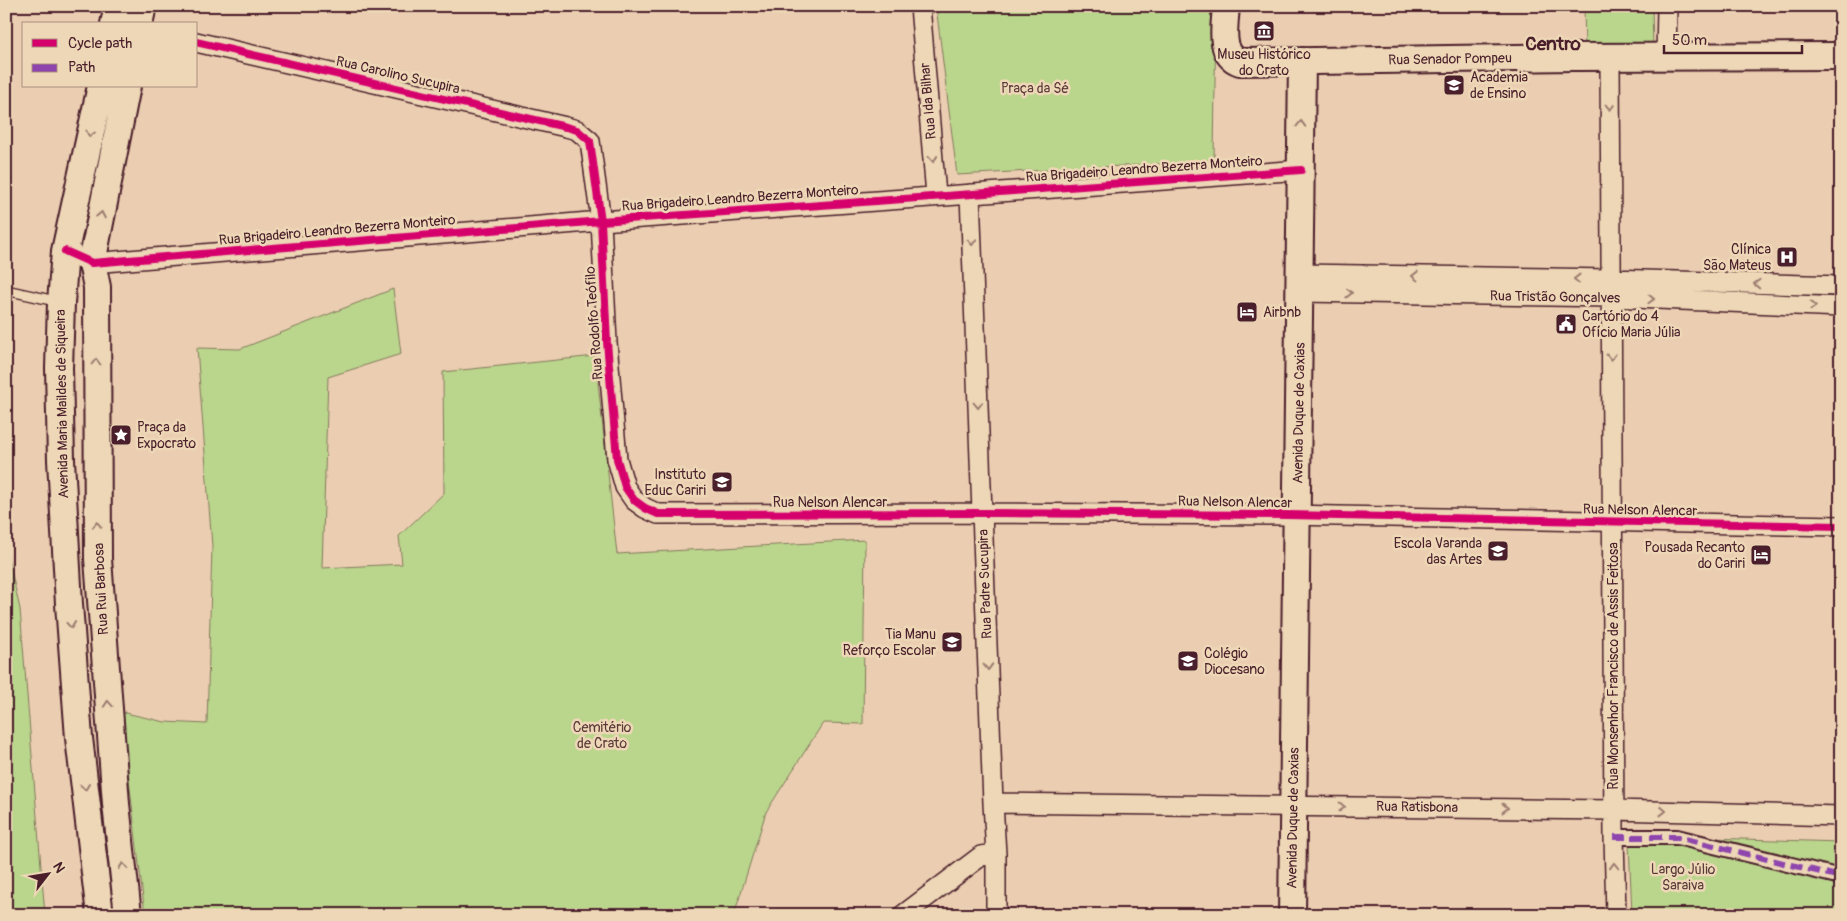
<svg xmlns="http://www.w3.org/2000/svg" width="1847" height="921" font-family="Pangolin,sans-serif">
<rect width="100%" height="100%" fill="#ebceb1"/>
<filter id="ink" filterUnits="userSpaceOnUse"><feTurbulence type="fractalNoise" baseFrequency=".02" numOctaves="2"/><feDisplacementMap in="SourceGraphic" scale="10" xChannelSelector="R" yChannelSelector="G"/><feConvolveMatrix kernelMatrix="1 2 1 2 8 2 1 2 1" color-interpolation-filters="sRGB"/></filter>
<g filter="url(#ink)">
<path fill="#bad58c" stroke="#827a5c" d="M 936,6 L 1216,6 L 1214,161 L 957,175 Z
M 1584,6 L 1652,6 L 1653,49 L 1585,50 Z
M 393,289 L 401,354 L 328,377 L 322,568 L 402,564 L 399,536 L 444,493 L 443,372 L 595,356 L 617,554 L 865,540 L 863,724 L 823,723 L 766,812 L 734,915 L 145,915 L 121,712 L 165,722 L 207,724 L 212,546 L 197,348 L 240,349 Z
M 6,548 L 20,609 L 45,915 L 6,915 Z
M 1677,837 L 1841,842 L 1841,915 L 1632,915 L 1629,843 Z"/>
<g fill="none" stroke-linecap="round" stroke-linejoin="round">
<g stroke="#4a1f2b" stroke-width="12">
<path id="service" d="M 6,290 L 60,302"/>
</g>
<g stroke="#4a1f2b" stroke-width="18">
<path id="pedestrian" d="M 1614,837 L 1677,837 L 1841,877"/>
</g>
<g stroke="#4a1f2b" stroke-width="22">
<path id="minor" d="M 920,6 L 936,195
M 196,42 L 566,127 L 577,130 L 590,141 L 601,221 L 607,342 L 617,459 L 625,487 L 634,500 L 645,508 L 658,514 L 983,513 L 1287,515 L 1841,526
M 1610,58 L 1614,837 L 1616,915
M 1666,58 L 1667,6
M 970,194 L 993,803 L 996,854 L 996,915
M 65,251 L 92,263 L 601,221 L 1301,170
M 1300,274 L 1610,279 L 1841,286
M 1300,292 L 1611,297 L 1841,307
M 993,803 L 1614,810 L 1841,816
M 903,915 L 981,856 L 996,854"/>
</g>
<g stroke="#4a1f2b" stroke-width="30">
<path id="secondary" d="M 1226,6 C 1225,24 1218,55 1240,62 L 1574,57 L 1841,56
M 114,24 L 118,6
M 139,24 L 143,6
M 127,86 L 92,263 L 97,287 L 98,559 L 116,804 L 128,915
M 100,915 L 79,738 L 69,604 L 61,460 L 59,368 L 61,303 L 65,251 L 101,86
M 1292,915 L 1302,61"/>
</g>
<use href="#service" stroke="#edd7b6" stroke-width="9"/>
<use href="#pedestrian" stroke="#edd7b6" stroke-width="14"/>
<use href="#minor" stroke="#edd7b6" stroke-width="19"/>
<use href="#secondary" stroke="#edd7b6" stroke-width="26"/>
<path stroke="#8e44ad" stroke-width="6" stroke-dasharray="12 6" stroke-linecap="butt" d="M 1614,837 L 1677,837 L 1841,877"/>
<g stroke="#edd7b6" stroke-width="11">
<path id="cycleway" d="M 196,42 L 566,127 L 577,130 L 590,141 L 601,221 L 607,342 L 617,459 L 625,487 L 634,500 L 645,508 L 658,514 L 983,513 L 1287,515 L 1841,526
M 65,251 L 92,263 L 601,221 L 1301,170"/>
</g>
<use href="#cycleway" stroke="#d6006c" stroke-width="8"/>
</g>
<defs><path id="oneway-chevron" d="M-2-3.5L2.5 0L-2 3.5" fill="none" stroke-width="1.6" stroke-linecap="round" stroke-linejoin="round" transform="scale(1.25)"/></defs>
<g stroke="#9c7b70">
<use href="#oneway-chevron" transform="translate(1610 107) rotate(90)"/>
<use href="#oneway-chevron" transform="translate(1301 124) rotate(-89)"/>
<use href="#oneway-chevron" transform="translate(90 134) rotate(102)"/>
<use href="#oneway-chevron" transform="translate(933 159) rotate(85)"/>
<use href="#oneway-chevron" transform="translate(101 215) rotate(-79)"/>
<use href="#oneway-chevron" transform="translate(972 242) rotate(88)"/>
<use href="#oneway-chevron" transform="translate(1415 276) rotate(-179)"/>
<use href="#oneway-chevron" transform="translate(1577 279) rotate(-179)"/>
<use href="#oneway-chevron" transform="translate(1757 284) rotate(-178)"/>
<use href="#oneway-chevron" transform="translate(1349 293) rotate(1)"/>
<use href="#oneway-chevron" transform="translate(1651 299) rotate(2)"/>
<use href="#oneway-chevron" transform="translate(1813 306) rotate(2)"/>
<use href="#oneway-chevron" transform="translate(1611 357) rotate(89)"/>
<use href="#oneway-chevron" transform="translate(96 362) rotate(-90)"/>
<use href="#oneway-chevron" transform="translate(978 405) rotate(88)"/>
<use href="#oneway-chevron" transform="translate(97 525) rotate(-91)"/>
<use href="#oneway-chevron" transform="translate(71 625) rotate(85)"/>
<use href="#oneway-chevron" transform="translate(988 667) rotate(88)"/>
<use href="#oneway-chevron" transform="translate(108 704) rotate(-94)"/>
<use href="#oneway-chevron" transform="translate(85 787) rotate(83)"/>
<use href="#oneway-chevron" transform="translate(1342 807) rotate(1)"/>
<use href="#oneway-chevron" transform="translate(1505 808) rotate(1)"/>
<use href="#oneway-chevron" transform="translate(1663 811) rotate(1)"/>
<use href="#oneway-chevron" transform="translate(123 866) rotate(-96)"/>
<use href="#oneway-chevron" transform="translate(1614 866) rotate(-92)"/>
</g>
</g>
<defs>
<g id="museum-square" transform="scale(1.125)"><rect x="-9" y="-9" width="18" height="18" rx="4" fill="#4a1f2b" stroke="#edd7b6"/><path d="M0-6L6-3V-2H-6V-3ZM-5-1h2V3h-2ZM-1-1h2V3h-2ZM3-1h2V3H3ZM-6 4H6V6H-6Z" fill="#fff"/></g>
<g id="school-square" transform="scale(1.125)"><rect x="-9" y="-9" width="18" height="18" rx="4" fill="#4a1f2b" stroke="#edd7b6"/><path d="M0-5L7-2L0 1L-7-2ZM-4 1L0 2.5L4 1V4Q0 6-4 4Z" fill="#fff"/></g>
<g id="hospital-square" transform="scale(1.125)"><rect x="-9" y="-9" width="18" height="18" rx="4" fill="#4a1f2b" stroke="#edd7b6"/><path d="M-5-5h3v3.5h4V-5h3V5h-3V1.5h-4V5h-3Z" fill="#fff"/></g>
<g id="hotel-square" transform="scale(1.125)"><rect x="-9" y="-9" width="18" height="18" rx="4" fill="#4a1f2b" stroke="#edd7b6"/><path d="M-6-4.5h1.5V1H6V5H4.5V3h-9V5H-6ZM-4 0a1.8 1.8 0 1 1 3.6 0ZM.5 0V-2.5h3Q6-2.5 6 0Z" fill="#fff"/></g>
<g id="civic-square" transform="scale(1.125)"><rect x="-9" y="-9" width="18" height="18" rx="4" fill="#4a1f2b" stroke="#edd7b6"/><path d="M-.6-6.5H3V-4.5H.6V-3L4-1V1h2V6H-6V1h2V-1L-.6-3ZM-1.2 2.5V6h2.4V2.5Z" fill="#fff"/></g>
<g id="sight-square" transform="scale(1.125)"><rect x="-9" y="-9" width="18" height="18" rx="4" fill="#4a1f2b" stroke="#edd7b6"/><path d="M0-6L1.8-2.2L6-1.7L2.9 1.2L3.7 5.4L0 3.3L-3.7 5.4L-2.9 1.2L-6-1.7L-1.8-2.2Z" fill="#fff"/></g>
</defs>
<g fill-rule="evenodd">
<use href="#museum-square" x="1264" y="31"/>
<use href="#school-square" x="1454" y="85"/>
<use href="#hospital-square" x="1787" y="257"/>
<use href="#hotel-square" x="1247" y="312"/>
<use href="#civic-square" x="1566" y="324"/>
<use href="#sight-square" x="121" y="435"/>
<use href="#school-square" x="722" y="482"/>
<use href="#school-square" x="1498" y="551"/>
<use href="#hotel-square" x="1761" y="555"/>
<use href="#school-square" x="952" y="642"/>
<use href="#school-square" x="1188" y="661"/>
</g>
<g text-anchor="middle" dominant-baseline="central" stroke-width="5" stroke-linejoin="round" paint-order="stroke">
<g font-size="14" fill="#4a1f2b" stroke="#edd7b6" text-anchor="start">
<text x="1264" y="54" text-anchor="middle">Museu Histórico<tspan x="1264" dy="16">do Crato</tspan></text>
<text x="1470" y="77">Academia<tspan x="1470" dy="16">de Ensino</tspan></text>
<text x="1771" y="249" text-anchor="end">Clínica<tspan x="1771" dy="16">São Mateus</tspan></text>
<text x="1263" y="312">Airbnb</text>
<text x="1582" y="316">Cartório do 4<tspan x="1582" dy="16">Ofício Maria Júlia</tspan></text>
<text x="137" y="427">Praça da<tspan x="137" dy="16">Expocrato</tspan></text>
<text x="706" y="474" text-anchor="end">Instituto<tspan x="706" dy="16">Educ Cariri</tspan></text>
<text x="1482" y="543" text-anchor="end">Escola Varanda<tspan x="1482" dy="16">das Artes</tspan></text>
<text x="1745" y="547" text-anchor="end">Pousada Recanto<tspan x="1745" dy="16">do Cariri</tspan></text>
<text x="936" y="634" text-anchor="end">Tia Manu<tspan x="936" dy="16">Reforço Escolar</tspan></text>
<text x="1204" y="653">Colégio<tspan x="1204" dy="16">Diocesano</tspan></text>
</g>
<g font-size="14" fill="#4a1f2b" stroke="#edd7b6">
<text transform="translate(1450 59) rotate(-1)">Rua Senador Pompeu</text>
<text transform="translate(398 75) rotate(13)">Rua Carolino Sucupira</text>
<text transform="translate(928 101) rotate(-95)">Rua Ida Bilhar</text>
<text transform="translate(1144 169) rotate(-4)">Rua Brigadeiro Leandro Bezerra Monteiro</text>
<text transform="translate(740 198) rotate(-4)">Rua Brigadeiro Leandro Bezerra Monteiro</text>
<text transform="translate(337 230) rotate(-5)">Rua Brigadeiro Leandro Bezerra Monteiro</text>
<text transform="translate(1555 297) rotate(1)">Rua Tristão Gonçalves</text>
<text transform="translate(594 323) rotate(-94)">Rua Rodolfo Teófilo</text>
<text transform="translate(62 404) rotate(-91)">Avenida Maria Maildes de Siqueira</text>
<text transform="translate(1299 413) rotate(-89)">Avenida Duque de Caxias</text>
<text x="830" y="502">Rua Nelson Alencar</text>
<text transform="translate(1235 502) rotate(1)">Rua Nelson Alencar</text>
<text transform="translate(1640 510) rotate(1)">Rua Nelson Alencar</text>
<text transform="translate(985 584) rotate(-92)">Rua Padre Sucupira</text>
<text transform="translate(101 589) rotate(-93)">Rua Rui Barbosa</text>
<text transform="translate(1613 666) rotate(-90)">Rua Monsenhor Francisco de Assis Feitosa</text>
<text transform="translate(1417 807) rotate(1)">Rua Ratisbona</text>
<text transform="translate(1293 818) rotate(-89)">Avenida Duque de Caxias</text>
</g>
<g font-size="14" fill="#5b3a3a" stroke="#edd7b6">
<text x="1035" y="88">Praça da Sé</text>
<text x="602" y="727">Cemitério<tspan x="602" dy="16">de Crato</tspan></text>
<text x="1683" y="869">Largo Júlio<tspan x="1683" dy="16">Saraiva</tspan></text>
</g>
<g font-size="19" font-weight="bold" fill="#4a1f2b" stroke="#edd7b6">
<text x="1553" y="44">Centro</text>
</g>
</g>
<rect width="1847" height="921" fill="none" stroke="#edd7b6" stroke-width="25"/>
<rect x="12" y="12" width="1822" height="896" fill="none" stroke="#4a1f2b" stroke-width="2" filter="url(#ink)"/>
<rect x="22" y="22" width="175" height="65" fill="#edd7b6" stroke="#ac8d7e"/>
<rect x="32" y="39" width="25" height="8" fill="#d6006c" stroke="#ac8d7e"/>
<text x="68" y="48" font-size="15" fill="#4a1f2b">Cycle path</text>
<rect x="32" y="64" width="25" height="8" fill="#8e44ad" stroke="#ac8d7e"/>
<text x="68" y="72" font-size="15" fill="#4a1f2b">Path</text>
<g transform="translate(48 874) rotate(59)" stroke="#edd7b6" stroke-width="4" paint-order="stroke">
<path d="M0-4L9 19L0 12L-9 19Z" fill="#4a1f2b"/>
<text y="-8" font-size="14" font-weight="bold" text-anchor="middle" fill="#4a1f2b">N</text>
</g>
<path d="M1664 45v8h138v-8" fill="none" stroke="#4a1f2b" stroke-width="2.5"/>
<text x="1672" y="45" font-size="15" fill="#4a1f2b" stroke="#edd7b6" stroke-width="4" paint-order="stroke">50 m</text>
</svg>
